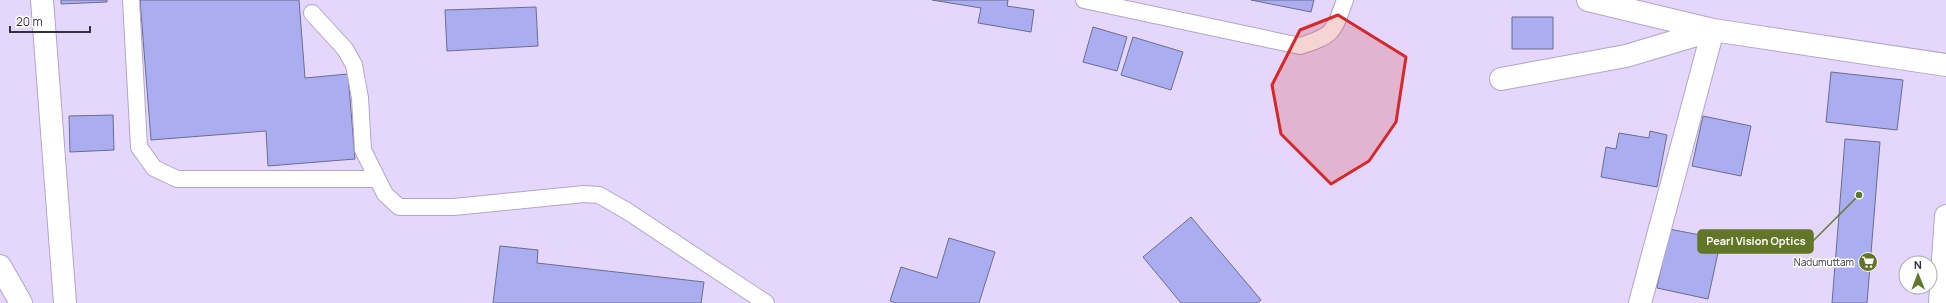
<svg xmlns="http://www.w3.org/2000/svg" width="1946" height="303" font-family="Manrope,sans-serif">
<rect width="100%" height="100%" fill="#e4d7fb"/>
<path fill="#abadf1" stroke="#6b6d8e" d="M 61,0 L 107,0 L 107,2 L 61,4 Z
M 140,0 L 299,0 L 305,78 L 348,74 L 355,159 L 268,166 L 266,131 L 151,140 Z
M 932,0 L 1008,0 L 1007,6 L 1034,10 L 1031,32 L 978,23 L 981,8 Z
M 1251,0 L 1314,0 L 1311,12 Z
M 536,7 L 538,46 L 447,51 L 445,10 Z
M 1512,17 L 1553,17 L 1553,49 L 1512,49 Z
M 1093,27 L 1127,37 L 1117,71 L 1083,62 Z
M 1133,37 L 1183,52 L 1171,90 L 1121,75 Z
M 1831,72 L 1903,80 L 1897,130 L 1826,122 Z
M 113,115 L 114,150 L 70,152 L 69,116 Z
M 1703,116 L 1751,126 L 1741,176 L 1692,166 Z
M 1650,131 L 1667,135 L 1657,187 L 1601,177 L 1606,147 L 1616,149 L 1619,133 L 1649,138 Z
M 1845,139 L 1880,142 L 1867,303 L 1832,303 Z
M 1191,217 L 1261,300 L 1257,303 L 1181,303 L 1143,257 Z
M 1669,229 L 1721,239 L 1708,299 L 1657,288 Z
M 949,238 L 995,252 L 979,303 L 896,303 L 890,301 L 901,267 L 937,278 Z
M 500,246 L 538,250 L 537,263 L 704,282 L 701,303 L 493,303 Z"/>
<g fill="none" stroke-linecap="round" stroke-linejoin="round">
<g stroke="#b3a5c8" stroke-width="18">
<path id="lane" d="M 131,0 L 139,147 L 154,168 L 177,179 L 376,179
M 1084,0 L 1300,46 C 1334,35 1333,33 1345,0
M 312,13 L 345,49 L 354,65 L 360,98 L 363,150 L 385,194 L 399,207 L 454,207 L 584,194 L 599,195 L 627,211 L 766,303"/>
</g>
<g stroke="#b3a5c8" stroke-width="24">
<path id="street" d="M 42,0 L 65,303
M 1588,0 L 1713,30 L 1640,303
M 1501,79 L 1626,56 L 1713,30 L 1946,65
M 0,266 L 21,303"/>
</g>
<g stroke="#b3a5c8" stroke-width="24">
<path id="primary" d="M 1940,303 L 1946,216"/>
</g>
<use href="#lane" stroke="#fff" stroke-width="16"/>
<use href="#street" stroke="#fff" stroke-width="22"/>
<use href="#primary" stroke="#fff" stroke-width="22"/>
</g>
<path fill="#d62828" fill-opacity="0.2" stroke="#d62828" stroke-width="3" stroke-linejoin="round" d="M 1338,15 L 1406,57 L 1396,122 L 1369,161 L 1331,184 L 1281,134 L 1272,85 L 1300,30 Z"/>
<defs>
<g id="supermarket-disc" transform="scale(1)"><circle r="9.5" fill="#617626" stroke="#fff"/><path d="M-6-5.5h2.5l.6 2H6L4.5 2H-2.5L-4.4-4H-6ZM-1.5 3.2a1.3 1.3 0 1 0 .1 0ZM3 3.2a1.3 1.3 0 1 0 .1 0Z" fill="#fff"/></g>
</defs>
<g fill-rule="evenodd">
<use href="#supermarket-disc" x="1868" y="262"/>
</g>
<g text-anchor="middle" dominant-baseline="central" stroke-width="3" stroke-linejoin="round" paint-order="stroke">
<g font-size="10" fill="#35303e" stroke="#fff" text-anchor="end">
<text x="1854" y="262">Nadumuttam</text>
</g>
</g>
<path fill="none" stroke="#617626" stroke-width="1.5" d="M1859 195L1813 241"/>
<circle fill="#617626" stroke="#fff" stroke-width="1.5" cx="1859" cy="195" r="4"/>
<rect fill="#617626" stroke="#617626" stroke-width="1.5" x="1698" y="230" width="115" height="23" rx="4"/>
<g font-size="11" text-anchor="middle" font-weight="bold" fill="#fff">
<text x="1756" y="245">Pearl Vision Optics</text>
</g>
<g transform="translate(1918 275) rotate(359)"><circle r="19" fill="#ffffff" stroke="#aeacb2"/>
<path d="M0-3L7 15L0 10L-7 15Z" fill="#617626"/>
<text y="-6" font-size="11" font-weight="bold" text-anchor="middle" fill="#35303e">N</text>
</g>
<path d="M10 26v6h80v-6" fill="none" stroke="#35303e" stroke-width="2"/>
<text x="16" y="26" font-size="12" fill="#35303e" stroke="#ffffff" stroke-width="3" paint-order="stroke">20 m</text>
</svg>
